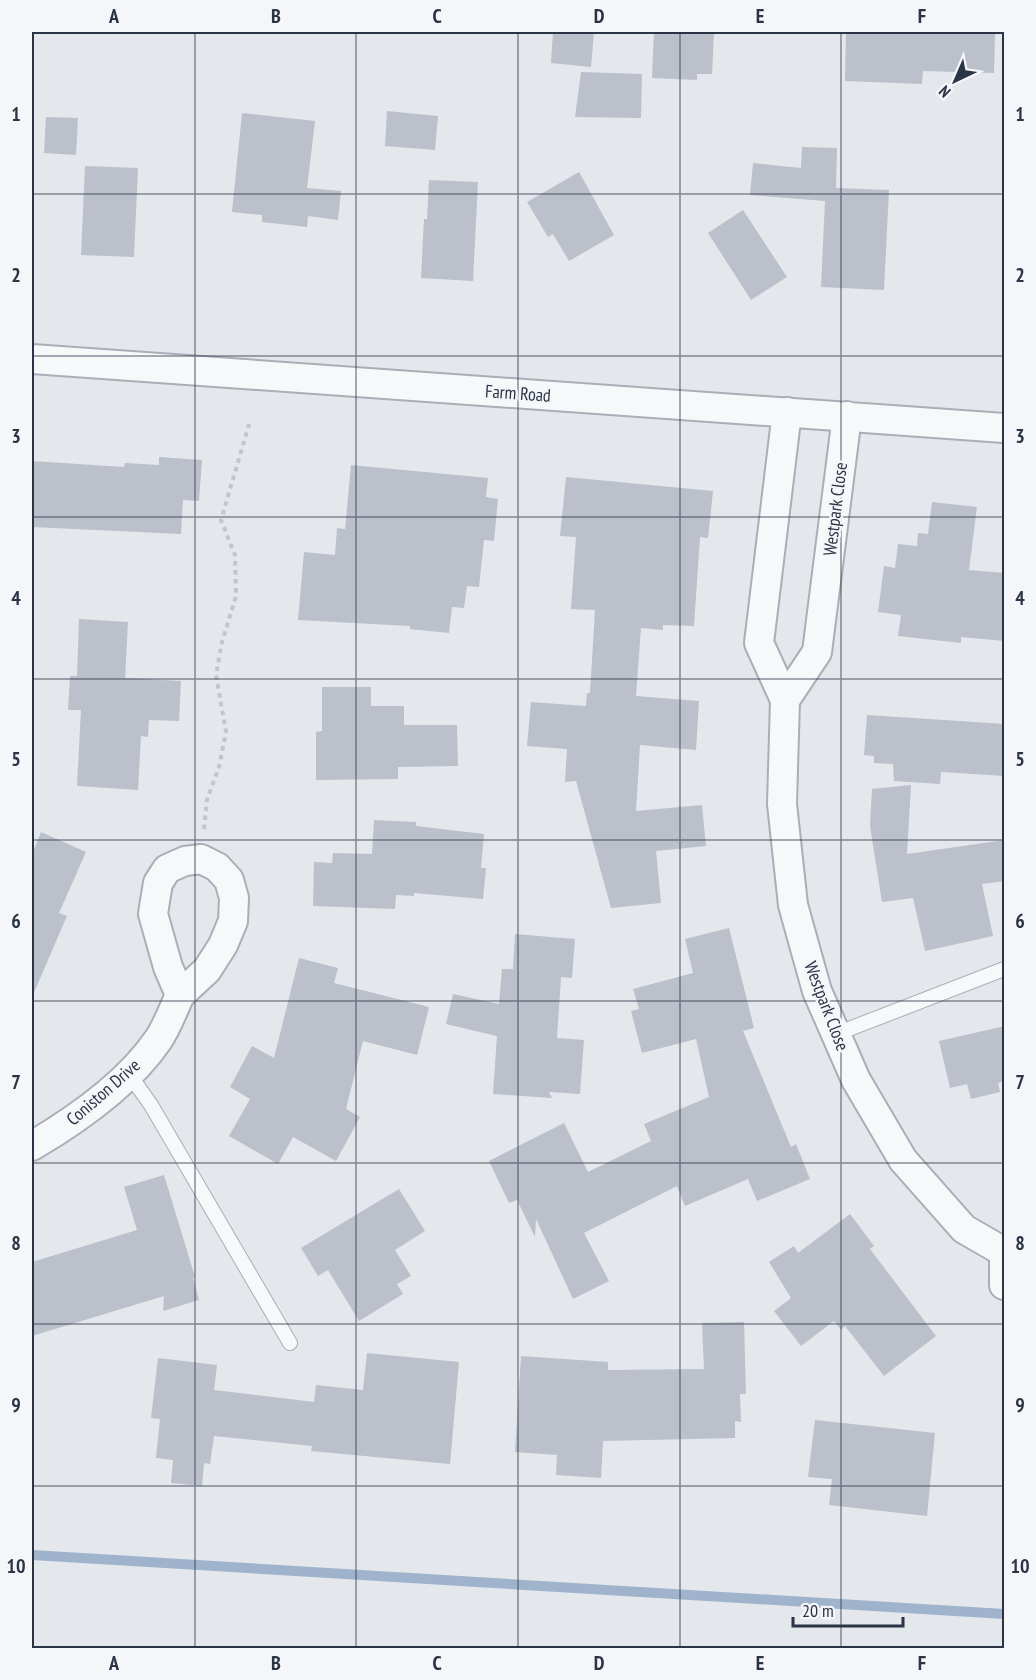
<svg xmlns="http://www.w3.org/2000/svg" width="1036" height="1680" font-family="'PT Sans Narrow',sans-serif">
<rect width="100%" height="100%" fill="#e4e7ec"/>
<g fill="none" stroke-linecap="round" stroke-linejoin="round">
<path stroke="#9fb4cc" stroke-width="10" d="M 32,1555 L 1004,1614"/>
</g>
<path fill="#bbc0ca" d="M 553,32 L 594,32 L 591,67 L 551,63 Z
M 654,32 L 714,32 L 712,74 L 697,74 L 697,80 L 652,78 Z
M 846,32 L 995,32 L 994,73 L 923,71 L 922,84 L 845,81 Z
M 581,72 L 642,74 L 641,118 L 575,117 Z
M 387,111 L 438,116 L 435,150 L 385,146 Z
M 242,113 L 315,121 L 307,188 L 341,191 L 338,220 L 308,216 L 307,227 L 262,222 L 262,215 L 232,212 Z
M 46,117 L 78,118 L 76,155 L 44,153 Z
M 802,147 L 837,148 L 836,188 L 889,190 L 884,290 L 821,287 L 825,201 L 750,195 L 753,163 L 801,168 Z
M 85,166 L 138,168 L 134,257 L 81,255 Z
M 579,172 L 614,235 L 569,261 L 553,234 L 548,237 L 527,202 Z
M 429,180 L 478,182 L 473,281 L 421,278 L 424,219 L 427,219 Z
M 743,210 L 787,277 L 751,300 L 708,233 Z
M 159,457 L 202,460 L 199,501 L 183,500 L 181,534 L 32,527 L 32,461 L 124,467 L 125,463 L 159,465 Z
M 351,465 L 488,478 L 486,497 L 498,499 L 494,541 L 484,540 L 479,587 L 467,586 L 464,608 L 452,607 L 449,633 L 410,629 L 410,626 L 298,620 L 304,552 L 335,555 L 337,528 L 345,529 Z
M 566,477 L 713,491 L 708,538 L 700,537 L 694,626 L 663,625 L 663,630 L 641,628 L 636,696 L 699,701 L 696,750 L 640,745 L 636,811 L 702,805 L 706,846 L 656,851 L 661,903 L 611,908 L 576,781 L 565,782 L 567,749 L 527,746 L 531,702 L 586,706 L 587,693 L 590,693 L 595,610 L 571,609 L 576,537 L 560,536 Z
M 932,502 L 977,507 L 969,570 L 1005,573 L 1005,641 L 961,637 L 961,643 L 898,636 L 901,615 L 878,612 L 884,566 L 895,568 L 898,544 L 917,546 L 918,533 L 928,534 Z
M 79,619 L 128,622 L 125,678 L 181,681 L 179,721 L 149,720 L 148,737 L 141,736 L 138,790 L 77,786 L 81,710 L 68,710 L 70,676 L 77,676 Z
M 322,687 L 371,687 L 371,706 L 404,706 L 404,725 L 457,725 L 458,766 L 398,767 L 398,779 L 316,780 L 316,732 L 322,731 Z
M 867,715 L 1005,724 L 1005,776 L 941,772 L 940,784 L 894,781 L 893,764 L 874,763 L 874,756 L 864,755 Z
M 911,785 L 907,854 L 1005,840 L 1005,881 L 982,884 L 993,936 L 925,951 L 913,898 L 882,902 L 870,826 L 872,789 Z
M 374,820 L 416,822 L 416,826 L 484,834 L 481,868 L 486,868 L 483,899 L 414,893 L 414,896 L 396,895 L 395,909 L 313,906 L 314,862 L 332,863 L 333,853 L 372,854 Z
M 41,832 L 86,852 L 59,913 L 67,916 L 32,997 L 32,855 Z
M 729,928 L 754,1028 L 743,1031 L 791,1147 L 796,1144 L 810,1179 L 757,1201 L 748,1179 L 685,1206 L 677,1186 L 584,1233 L 609,1281 L 573,1299 L 536,1219 L 535,1237 L 517,1200 L 509,1203 L 489,1161 L 564,1123 L 588,1172 L 651,1141 L 644,1124 L 709,1097 L 696,1039 L 642,1053 L 631,1011 L 639,1009 L 633,989 L 693,973 L 685,939 Z
M 515,934 L 575,939 L 572,978 L 561,977 L 557,1038 L 584,1040 L 580,1094 L 549,1092 L 552,1098 L 493,1094 L 497,1036 L 446,1024 L 453,994 L 499,1004 L 502,969 L 513,969 Z
M 299,958 L 338,968 L 334,983 L 429,1007 L 417,1055 L 363,1041 L 346,1109 L 360,1117 L 336,1161 L 293,1137 L 278,1164 L 229,1136 L 250,1099 L 230,1087 L 252,1046 L 274,1058 Z
M 1005,1026 L 1005,1081 L 998,1083 L 1000,1092 L 971,1099 L 967,1084 L 950,1088 L 939,1041 Z
M 164,1175 L 195,1277 L 193,1278 L 199,1300 L 163,1311 L 164,1296 L 32,1336 L 32,1262 L 137,1230 L 124,1187 Z
M 399,1189 L 425,1231 L 395,1250 L 411,1276 L 397,1284 L 403,1294 L 359,1321 L 328,1270 L 318,1276 L 301,1248 Z
M 850,1214 L 874,1246 L 870,1249 L 936,1336 L 884,1376 L 845,1326 L 841,1330 L 834,1321 L 801,1346 L 774,1311 L 791,1298 L 769,1262 L 794,1246 L 798,1253 Z
M 744,1322 L 746,1394 L 740,1394 L 741,1422 L 735,1421 L 735,1438 L 603,1441 L 601,1478 L 556,1475 L 557,1455 L 515,1452 L 521,1356 L 608,1362 L 608,1370 L 704,1369 L 702,1323 Z
M 367,1353 L 459,1362 L 450,1464 L 311,1451 L 312,1446 L 214,1436 L 210,1464 L 204,1463 L 202,1486 L 171,1483 L 173,1460 L 156,1458 L 160,1419 L 151,1418 L 158,1358 L 217,1365 L 214,1390 L 314,1402 L 316,1385 L 363,1390 Z
M 815,1420 L 935,1433 L 927,1516 L 829,1505 L 832,1479 L 808,1477 Z"/>
<g fill="none" stroke-linecap="round" stroke-linejoin="round">
<g stroke="#a9aeb7" stroke-width="16">
<path id="lane" d="M 836,1034 L 1004,969
M 129,1074 L 151,1105 L 290,1343"/>
</g>
<g stroke="#a9aeb7" stroke-width="32">
<path id="street" d="M 32,359 L 1004,428
M 787,412 L 759,643 L 785,700 L 782,804 L 793,905 L 817,991 L 856,1080 L 903,1160 L 964,1229 L 1004,1252
M 785,700 L 817,652 L 847,416
M 32,1146 C 76,1120 128,1084 158,1040 C 167,1027 173,1010 180,995 L 168,967 L 153,914 L 155,901 L 158,883 L 167,869 L 185,861 L 201,859 L 217,867 L 229,880 L 234,898 L 233,921 L 223,945 L 207,970 L 180,995
M 1004,1262 L 1004,1285"/>
</g>
<path stroke="#c2c5cb" stroke-width="4" stroke-dasharray="4.5 4.5" stroke-linecap="butt" d="M 204,829 L 207,800 L 219,767 L 226,732 L 216,675 L 222,642 L 236,596 L 235,555 L 221,520 L 250,421"/>
<use href="#lane" stroke="#f7f8fa" stroke-width="14"/>
<use href="#street" stroke="#f7f8fa" stroke-width="28"/>
</g>
<path fill="none" stroke="#2b3445" stroke-width="1.5" stroke-opacity="0.55" d="M 195,32 L 195,1648M 356,32 L 356,1648M 518,32 L 518,1648M 680,32 L 680,1648M 841,32 L 841,1648M 32,194 L 1004,194M 32,356 L 1004,356M 32,517 L 1004,517M 32,679 L 1004,679M 32,840 L 1004,840M 32,1001 L 1004,1001M 32,1163 L 1004,1163M 32,1324 L 1004,1324M 32,1486 L 1004,1486"/>
<g text-anchor="middle" dominant-baseline="central" stroke-width="5" stroke-linejoin="round" paint-order="stroke">
<g font-size="18" fill="#2b3445" stroke="#f4f6f9">
<text transform="translate(518 393) rotate(4)">Farm Road</text>
<text transform="translate(835 509) rotate(-83)">Westpark Close</text>
<text transform="translate(827 1006) rotate(69)">Westpark Close</text>
<text transform="translate(103 1092) rotate(-41)">Coniston Drive</text>
</g>
</g>
<rect width="1036" height="1680" fill="none" stroke="#f4f6f9" stroke-width="66"/>
<g transform="translate(955 81) rotate(224)" stroke="#f4f6f9" stroke-width="4.5" paint-order="stroke">
<path d="M0-4.5L10 22L0 15L-10 22Z" fill="#2b3445"/>
<text y="-9" font-size="16" font-weight="bold" text-anchor="middle" fill="#2b3445">N</text>
</g>
<path d="M793 1617v9h110v-9" fill="none" stroke="#2b3445" stroke-width="3"/>
<text x="802" y="1617" font-size="18" fill="#2b3445" stroke="#f4f6f9" stroke-width="4.5" paint-order="stroke">20 m</text>
<rect x="33" y="33" width="970" height="1614" fill="none" stroke="#2b3445" stroke-width="2"/>
<g font-size="20" text-anchor="middle" font-weight="bold" fill="#2b3445">
<text x="114" y="23">A</text>
<text x="276" y="23">B</text>
<text x="437" y="23">C</text>
<text x="599" y="23">D</text>
<text x="760" y="23">E</text>
<text x="922" y="23">F</text>
<text x="16" y="121">1</text>
<text x="1020" y="121">1</text>
<text x="16" y="282">2</text>
<text x="1020" y="282">2</text>
<text x="16" y="443">3</text>
<text x="1020" y="443">3</text>
<text x="16" y="605">4</text>
<text x="1020" y="605">4</text>
<text x="16" y="766">5</text>
<text x="1020" y="766">5</text>
<text x="16" y="928">6</text>
<text x="1020" y="928">6</text>
<text x="16" y="1089">7</text>
<text x="1020" y="1089">7</text>
<text x="16" y="1250">8</text>
<text x="1020" y="1250">8</text>
<text x="16" y="1412">9</text>
<text x="1020" y="1412">9</text>
<text x="16" y="1573">10</text>
<text x="1020" y="1573">10</text>
<text x="114" y="1670">A</text>
<text x="276" y="1670">B</text>
<text x="437" y="1670">C</text>
<text x="599" y="1670">D</text>
<text x="760" y="1670">E</text>
<text x="922" y="1670">F</text>
</g>
</svg>
